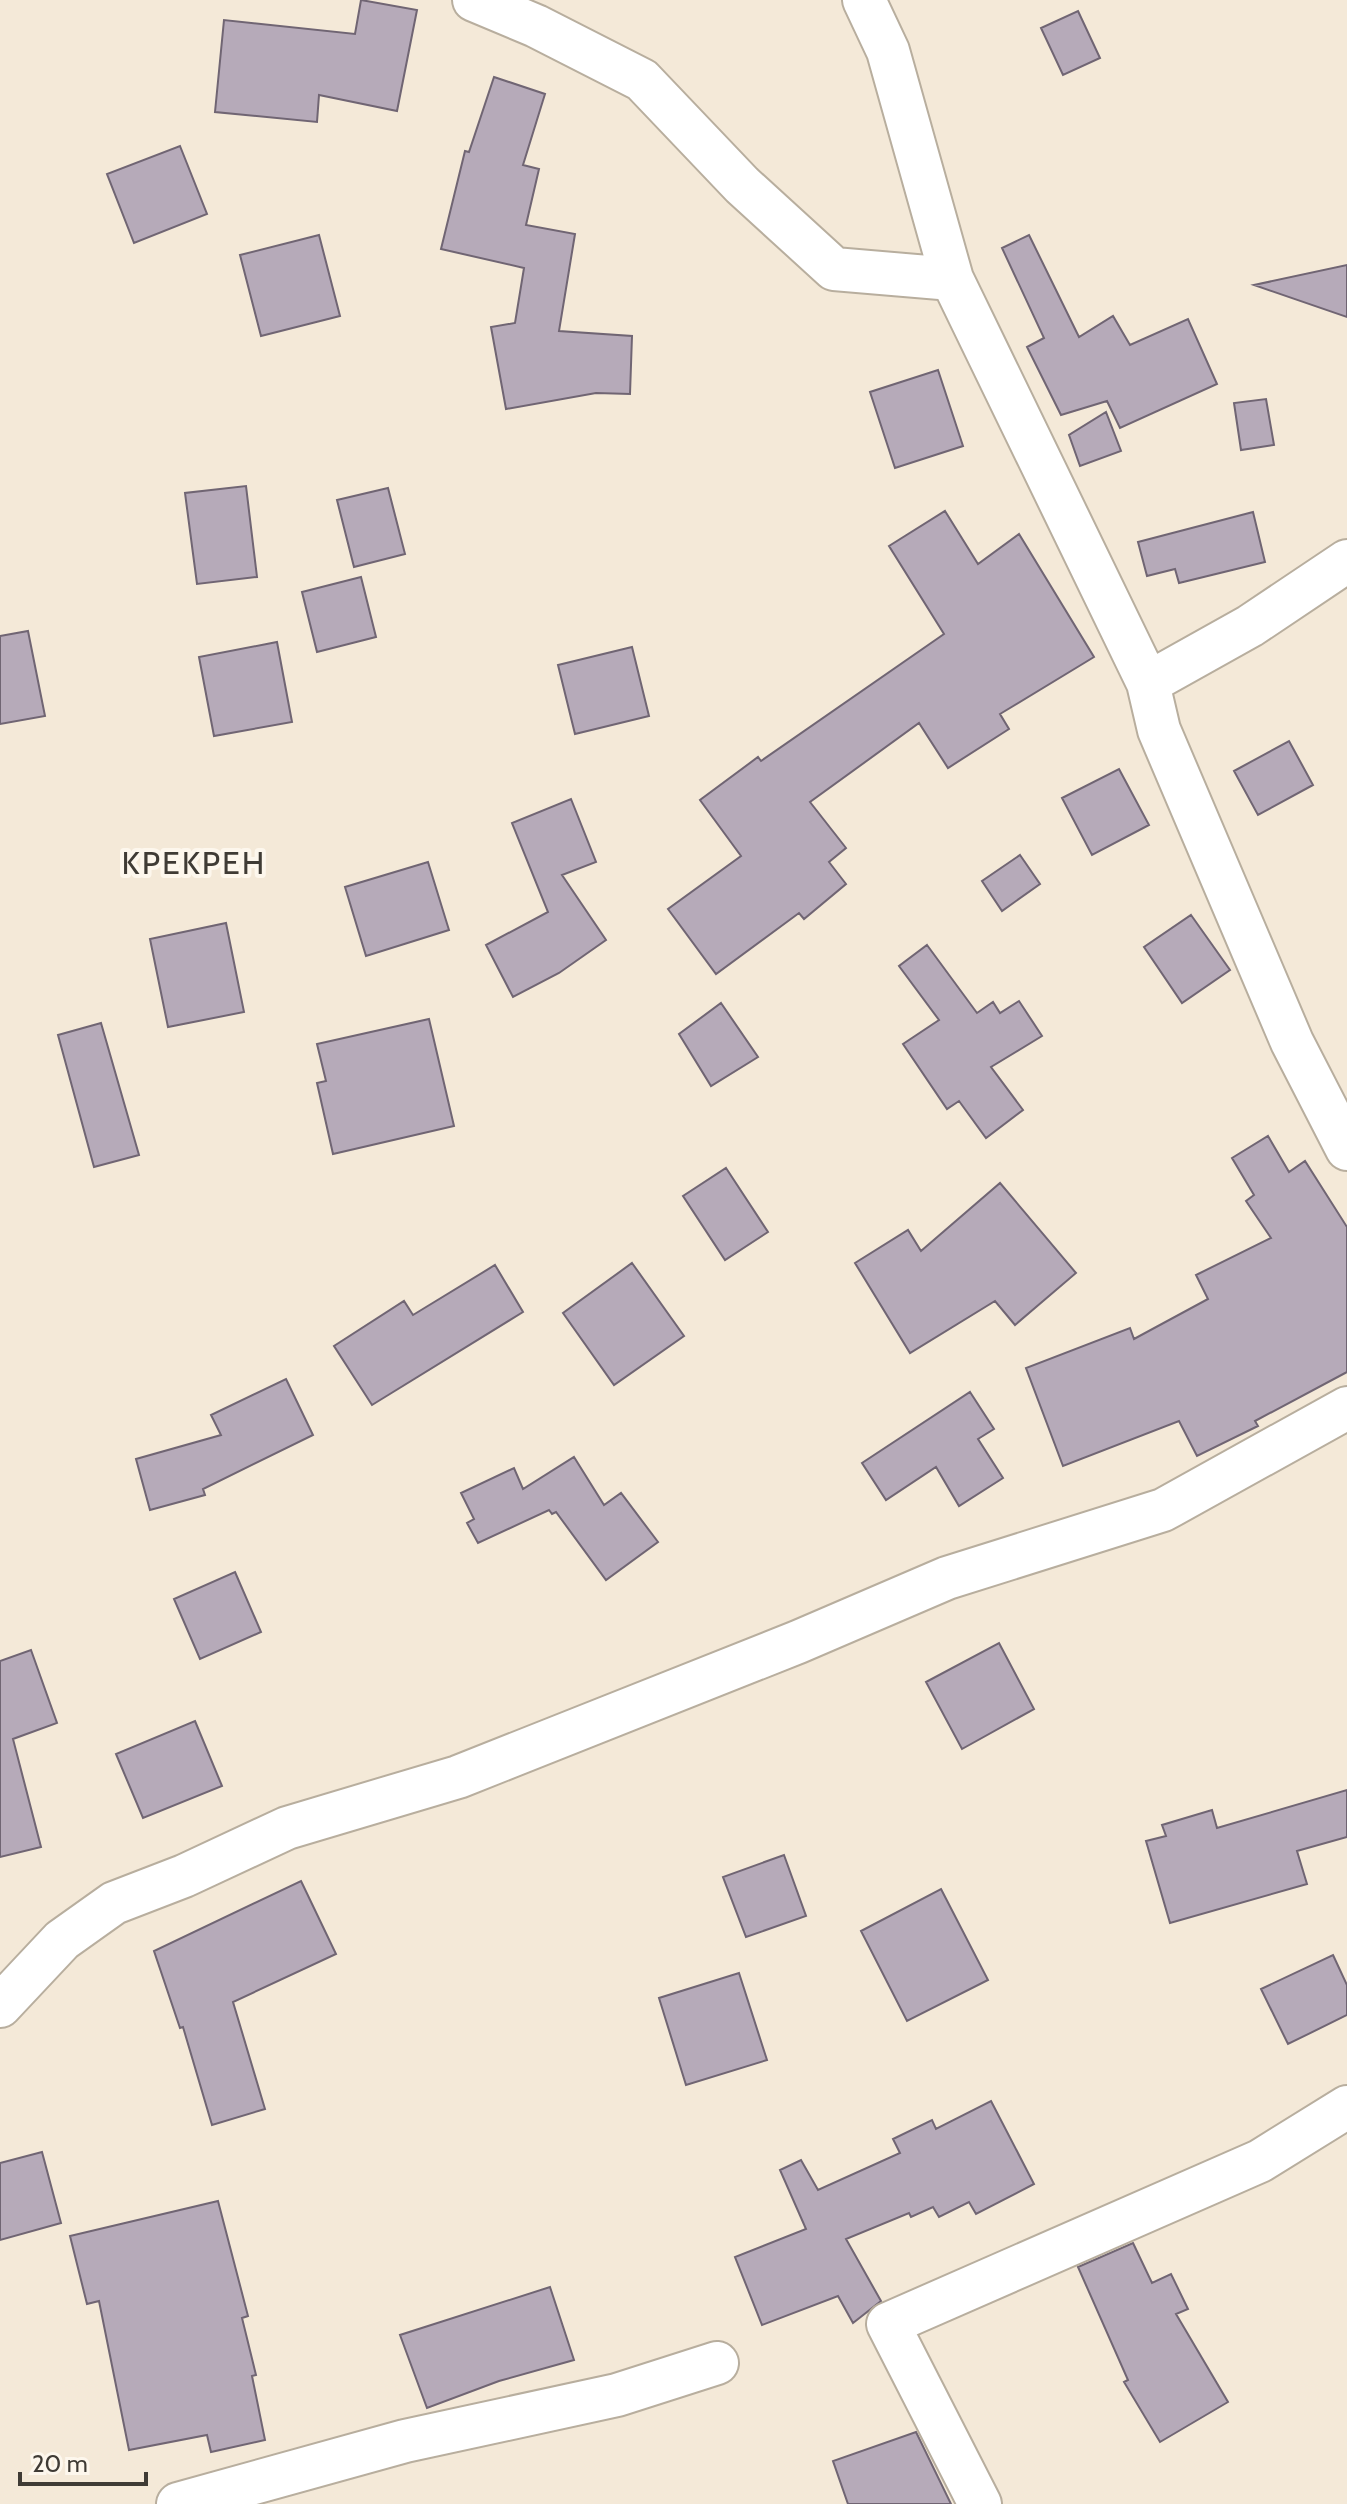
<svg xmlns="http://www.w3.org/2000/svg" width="1347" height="2504" font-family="Cabin,sans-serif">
<rect width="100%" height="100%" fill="#f4e9d8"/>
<path fill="#b6aab9" stroke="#706573" stroke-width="2" d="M 361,0 L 417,10 L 397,111 L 319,95 L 317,122 L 215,112 L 224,20 L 355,34 Z
M 1078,11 L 1100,58 L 1063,75 L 1041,28 Z
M 494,77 L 545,94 L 523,165 L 539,169 L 526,225 L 575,234 L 559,331 L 632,336 L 630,394 L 596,393 L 506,409 L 491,327 L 515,323 L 524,268 L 441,249 L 465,151 L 469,152 Z
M 180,146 L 207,214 L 134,243 L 107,174 Z
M 319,235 L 340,316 L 261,336 L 240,255 Z
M 1029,235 L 1079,337 L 1113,316 L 1130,345 L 1188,319 L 1217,384 L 1120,428 L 1107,401 L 1061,415 L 1027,347 L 1044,338 L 1002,248 Z
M 1347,265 L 1347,317 L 1254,285 Z
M 938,370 L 963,446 L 895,468 L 870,392 Z
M 1266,399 L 1274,445 L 1241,450 L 1234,403 Z
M 1106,412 L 1121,451 L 1080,466 L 1069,435 Z
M 246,486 L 257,577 L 197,584 L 185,493 Z
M 388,488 L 405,554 L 354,567 L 337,500 Z
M 945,511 L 978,564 L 1019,534 L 1094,657 L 1000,714 L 1009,729 L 948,768 L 919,723 L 810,802 L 846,848 L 829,862 L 846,884 L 804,919 L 799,913 L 716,974 L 668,909 L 741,856 L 700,800 L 758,757 L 761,761 L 944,634 L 889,546 Z
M 1253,512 L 1265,562 L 1179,583 L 1175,569 L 1147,576 L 1138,542 Z
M 361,577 L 376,637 L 317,652 L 302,592 Z
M 28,631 L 45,716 L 0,724 L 0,636 Z
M 277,642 L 292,722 L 214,736 L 199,657 Z
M 632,647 L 649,716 L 575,734 L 558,665 Z
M 1289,741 L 1313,785 L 1258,815 L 1234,771 Z
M 1119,769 L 1149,825 L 1092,855 L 1062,798 Z
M 571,799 L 596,862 L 562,875 L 606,940 L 559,973 L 513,997 L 486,945 L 548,912 L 512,823 Z
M 1020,855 L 1040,884 L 1002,911 L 982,881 Z
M 428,862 L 449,930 L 366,956 L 345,887 Z
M 1191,915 L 1230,970 L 1182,1003 L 1144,947 Z
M 226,923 L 244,1012 L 168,1027 L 150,939 Z
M 927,945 L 977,1013 L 993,1002 L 1000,1013 L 1019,1001 L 1042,1036 L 991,1067 L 1023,1110 L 986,1138 L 959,1101 L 947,1109 L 903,1044 L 939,1020 L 899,966 Z
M 721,1003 L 758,1057 L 711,1086 L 679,1034 Z
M 429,1019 L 454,1126 L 333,1154 L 317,1083 L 326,1081 L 317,1044 Z
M 101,1023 L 139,1155 L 94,1167 L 58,1035 Z
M 1268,1136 L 1289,1172 L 1305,1161 L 1347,1227 L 1347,1372 L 1255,1421 L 1258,1426 L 1197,1456 L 1179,1421 L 1063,1466 L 1026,1368 L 1130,1328 L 1134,1339 L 1208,1299 L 1196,1275 L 1271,1238 L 1246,1201 L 1254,1195 L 1232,1158 Z
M 726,1168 L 768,1232 L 725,1260 L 683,1196 Z
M 1000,1183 L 1076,1273 L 1015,1325 L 995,1301 L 910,1353 L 855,1263 L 908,1230 L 921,1251 Z
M 632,1263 L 684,1336 L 614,1385 L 563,1313 Z
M 495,1265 L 523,1312 L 372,1405 L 334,1346 L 404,1301 L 413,1315 Z
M 286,1379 L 313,1435 L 203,1489 L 205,1495 L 150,1510 L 136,1459 L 221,1435 L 211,1415 Z
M 970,1392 L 994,1429 L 978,1439 L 1003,1478 L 959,1506 L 936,1467 L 886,1500 L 862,1463 Z
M 574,1457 L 604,1505 L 621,1493 L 658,1542 L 606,1580 L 556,1512 L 552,1514 L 549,1510 L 478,1543 L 467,1523 L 474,1519 L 461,1493 L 514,1468 L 523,1489 Z
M 235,1572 L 261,1632 L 200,1659 L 174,1599 Z
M 999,1643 L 1034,1709 L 962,1749 L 926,1682 Z
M 31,1650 L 57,1723 L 13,1739 L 41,1847 L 0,1857 L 0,1661 Z
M 195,1721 L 222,1786 L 143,1818 L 116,1754 Z
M 1347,1790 L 1347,1837 L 1297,1851 L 1307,1884 L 1170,1923 L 1146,1841 L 1166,1836 L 1162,1825 L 1212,1810 L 1217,1828 Z
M 784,1855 L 806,1916 L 746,1937 L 723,1877 Z
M 301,1881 L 336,1954 L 233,2002 L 265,2109 L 212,2125 L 183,2027 L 180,2028 L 154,1951 Z
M 941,1889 L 988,1980 L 907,2021 L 861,1931 Z
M 1333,1955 L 1347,1985 L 1347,2015 L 1288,2044 L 1261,1989 Z
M 739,1973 L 767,2060 L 686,2085 L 659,1998 Z
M 991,2101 L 1034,2184 L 976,2214 L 969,2202 L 939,2217 L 933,2207 L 911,2217 L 909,2213 L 846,2239 L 881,2301 L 853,2323 L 838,2296 L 762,2325 L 735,2257 L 806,2229 L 780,2170 L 801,2160 L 818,2190 L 900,2153 L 893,2139 L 932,2120 L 936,2129 Z
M 42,2152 L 61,2223 L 0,2240 L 0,2163 Z
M 218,2201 L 248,2316 L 242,2318 L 256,2375 L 252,2376 L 265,2440 L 211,2452 L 207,2435 L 129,2450 L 99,2301 L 87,2304 L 70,2236 Z
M 1133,2243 L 1152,2283 L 1171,2274 L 1188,2309 L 1176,2314 L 1228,2402 L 1160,2442 L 1124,2382 L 1128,2380 L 1078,2267 Z
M 550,2287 L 574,2360 L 499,2381 L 427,2408 L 400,2335 Z
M 916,2432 L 951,2504 L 848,2504 L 833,2461 Z"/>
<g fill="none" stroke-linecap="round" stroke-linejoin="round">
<g stroke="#b8ae9e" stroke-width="46">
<path id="minor" d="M 474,0 L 536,26 L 642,80 L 742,185 L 834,269 L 952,279 L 1148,683 L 1159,730 L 1292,1042 L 1347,1149
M 864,0 L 888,51 L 952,279
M 1148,683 L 1250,626 L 1347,561
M 0,2006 L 62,1940 L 114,1903 L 184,1876 L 287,1828 L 458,1777 L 798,1642 L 947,1578 L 1163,1510 L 1347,1408
M 178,2504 L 405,2441 L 617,2395 L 717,2363
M 980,2504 L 888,2324 L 1260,2161 L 1347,2107"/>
</g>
<use href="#minor" stroke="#fff" stroke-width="42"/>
</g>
<g text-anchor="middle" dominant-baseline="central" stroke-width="8" stroke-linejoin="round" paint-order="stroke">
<g font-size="32" letter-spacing="2" fill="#3f3b35" stroke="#fdf7ed">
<text x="194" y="862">KPEKPEH</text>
</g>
</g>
<path d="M20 2472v12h126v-12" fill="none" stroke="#3f3b35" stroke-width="4"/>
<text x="32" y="2472" font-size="24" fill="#3f3b35" stroke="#fdf7ed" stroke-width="6" paint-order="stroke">20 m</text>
</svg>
